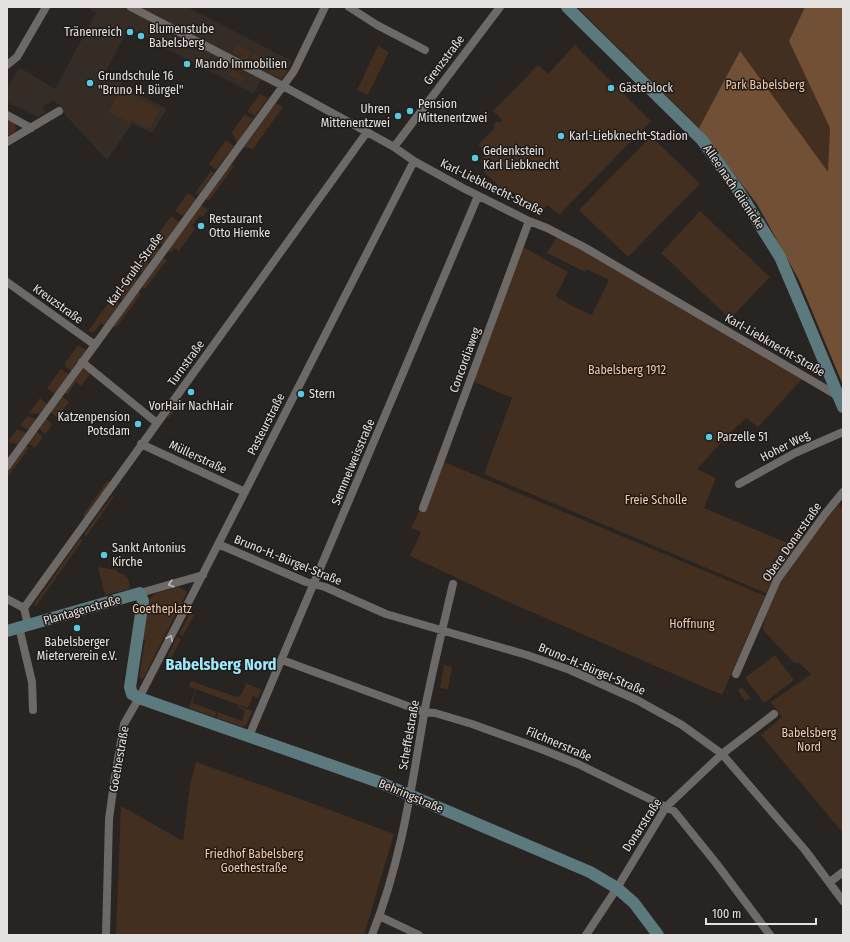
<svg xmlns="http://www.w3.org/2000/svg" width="850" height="942" font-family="'Fira Sans Condensed',sans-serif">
<rect width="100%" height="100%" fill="#272422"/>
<path fill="#352c26" d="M 86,7 L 187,7 L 292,61 L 282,80 L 260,81 L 254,94 L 128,29 L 106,71 L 123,80 L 120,85 L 167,109 L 152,133 L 132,124 L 107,160 L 66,116 L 59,104 L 57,105 L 54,100 L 42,107 L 46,112 L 38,117 L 7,102 L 7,89 L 19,67 L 55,89 L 96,13 Z"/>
<path fill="#432f1f" d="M 577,7 L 843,7 L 843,385 L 799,280 L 757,204 L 699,128 Z
M 237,45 L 251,52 L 246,62 L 241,60 L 242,55 L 238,53 L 237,55 L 233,53 Z
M 575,45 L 651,121 L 559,215 L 547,205 L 537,216 L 525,204 L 514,197 L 515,194 L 512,191 L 509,195 L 498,189 L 497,184 L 484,172 L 481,160 L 487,153 L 478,145 L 495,128 L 493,125 L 497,121 L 499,123 L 502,120 L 493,111 L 538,65 L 548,74 Z
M 378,46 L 389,52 L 368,95 L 357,90 Z
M 253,53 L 266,59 L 260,70 L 253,67 L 256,60 L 251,58 Z
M 269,60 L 284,67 L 283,69 L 287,71 C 286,75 283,77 279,77 L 272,74 L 271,75 L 268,74 L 271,68 L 267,65 Z
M 232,69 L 240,74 L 239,76 L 244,78 L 243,81 L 229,75 Z
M 120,89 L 160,110 L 150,129 L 132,120 L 130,123 L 109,112 Z
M 260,94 L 268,98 L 255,116 L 247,111 Z
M 275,102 L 283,107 L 253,149 L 243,147 Z
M 245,114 L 253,119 L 237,143 L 232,132 Z
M 7,117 C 13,121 18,124 15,132 L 7,136 Z
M 651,136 L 700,184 L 628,257 L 579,210 Z
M 226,140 L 234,146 L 216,170 L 209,164 Z
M 230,164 L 234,166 L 209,201 L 205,198 Z
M 211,171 L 214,173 L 198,195 L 195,193 Z
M 188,193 L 196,199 L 183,216 L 175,211 Z
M 201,205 L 208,210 L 203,217 L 200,215 L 192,226 L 195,229 L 179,251 L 174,248 L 171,253 L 168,251 Z
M 700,211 L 770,277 L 730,319 L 661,253 Z
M 171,216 L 179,222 L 163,245 L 155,239 Z
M 558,235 L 802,379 L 758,427 L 746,418 L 735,428 L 697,469 L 716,478 L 704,508 L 797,547 L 777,572 L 766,593 L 484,474 L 512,398 L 472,381 L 521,246 L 568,272 L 556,296 L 572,306 L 592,315 L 609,280 L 586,269 L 585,272 L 547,253 Z
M 152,243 L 160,249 L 152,259 L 145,254 Z
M 163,257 L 167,260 L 145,289 L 142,287 Z
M 142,259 L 149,264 L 142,273 L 138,269 L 140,266 L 138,265 Z
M 130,273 L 138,279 L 124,299 L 120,298 L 115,294 Z
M 138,291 L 141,294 L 116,328 L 113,326 Z
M 112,298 L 120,304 L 104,326 L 101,323 L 94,332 L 88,331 Z
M 78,345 L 86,350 L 71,371 L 64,365 Z
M 82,368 L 90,374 L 81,386 L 76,382 L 67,395 L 64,393 Z
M 61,369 L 69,374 L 55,394 L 47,388 Z
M 62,396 L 69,402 L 58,418 L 50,412 Z
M 40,398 L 47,404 L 40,414 L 29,413 Z
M 180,399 L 183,399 L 169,418 L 167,416 Z
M 27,416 L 37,419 L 29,430 L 20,426 Z
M 46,418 L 52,425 L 45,435 L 39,428 Z
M 17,429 L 26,433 L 18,444 L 8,442 Z
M 36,431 L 43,437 L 35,448 L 28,443 Z
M 26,446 L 29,448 L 7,478 L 7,472 Z
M 444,462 L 765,596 L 722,695 L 504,600 L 410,556 L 421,532 L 411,528 L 421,508 L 426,510 Z
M 108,480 L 110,482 L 85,516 L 83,515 Z
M 112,496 L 114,496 L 86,537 L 84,534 Z
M 839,504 L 843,511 L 843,833 L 761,735 L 782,717 L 771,702 L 811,674 L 799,663 L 794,663 L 764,631 L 763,628 L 764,622 L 777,586 L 820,526 Z
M 80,539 L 83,540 L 36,606 L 34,604 Z
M 98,567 L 117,570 L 117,572 C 128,575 129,579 130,589 L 105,595 Z
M 179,587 L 187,592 L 143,679 L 139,678 L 145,640 L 141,640 L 147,601 L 156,593 Z
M 190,613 L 194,615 L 183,636 L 179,634 Z
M 177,637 L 181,639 L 170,661 L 166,659 Z
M 775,655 L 794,680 L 764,703 L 745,678 Z
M 444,665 L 452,667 L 448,689 L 440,688 Z
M 191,681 L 236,697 L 242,694 L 246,683 L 262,690 L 258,698 L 253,696 L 248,708 L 189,687 Z
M 742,687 L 750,698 L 745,701 L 738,690 Z
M 195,691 L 196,691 L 192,703 L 217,712 L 215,717 L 189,708 Z
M 239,706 L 253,711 L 246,725 L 243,727 L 217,718 L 218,712 L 242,721 L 245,710 L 238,708 Z
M 196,762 L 317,805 L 394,834 L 364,935 L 116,935 L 121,806 L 183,841 L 190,785 Z"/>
<path fill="#725035" d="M 805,7 L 843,7 L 843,385 L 799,280 L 757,204 L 699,128 L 740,51 L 828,172 L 830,128 L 789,41 Z"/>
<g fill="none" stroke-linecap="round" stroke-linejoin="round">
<path stroke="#6d6967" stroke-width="8" d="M 131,7 L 283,86 L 367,132 L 394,147 L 414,161 L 463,188 L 529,221 L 547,228 L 584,247 L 838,396
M 349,7 L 377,25 L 425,50
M 7,65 L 17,57 L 46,7
M 7,115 L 31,128
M 7,142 L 59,111
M 394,147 L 500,7
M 7,282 L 95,345
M 82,362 L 157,423
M 141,444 L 245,492
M 7,466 L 294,71 L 325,7
M 739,484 L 795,453 L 843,432
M 423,508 L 529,221
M 218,544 L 306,582 L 325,587 L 386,614 L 527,655 L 570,670 L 637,700 L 682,725 L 722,754 L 805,850 L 843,901
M 140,593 L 203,575
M 7,599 L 24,608 L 28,625
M 24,608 L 367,132
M 19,627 L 32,682 L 33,710
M 282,660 L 424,712 L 435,713 L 472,724 L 541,749 L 578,764 L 674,811 L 716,863 L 770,935
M 736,674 L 777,580 L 825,514 L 843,492
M 249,736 L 478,196
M 830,882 L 843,872
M 379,916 L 419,935
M 106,935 L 109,819 L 114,783 L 124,724 L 139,698 L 185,609 L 414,161
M 372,935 C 401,862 411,791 424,714 C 432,671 443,627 453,584
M 586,935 L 617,888 L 666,807 L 722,754 L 774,714"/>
<path stroke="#5c797e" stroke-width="12" d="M 567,7 L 702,140 L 738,190 L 780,257 L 803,311 L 843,407
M 7,631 L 140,593 L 143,601 L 130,687 L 132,694 L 139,698 L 379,782 L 590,872 L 617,888 L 634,903 L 658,935"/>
</g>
<defs><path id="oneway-chevron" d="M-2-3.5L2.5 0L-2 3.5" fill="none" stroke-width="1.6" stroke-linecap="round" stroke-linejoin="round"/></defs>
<g stroke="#bab7b6">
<use href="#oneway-chevron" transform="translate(171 584) rotate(164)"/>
<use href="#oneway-chevron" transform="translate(170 638) rotate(-63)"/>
</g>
<g fill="#57c9e2" stroke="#1e1b18" stroke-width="1.5">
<circle cx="130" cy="32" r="4"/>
<circle cx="141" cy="36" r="4"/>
<circle cx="187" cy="64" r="4"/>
<circle cx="90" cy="83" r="4"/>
<circle cx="611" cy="88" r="4"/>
<circle cx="410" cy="111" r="4"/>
<circle cx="398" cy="116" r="4"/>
<circle cx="561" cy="136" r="4"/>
<circle cx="475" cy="158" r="4"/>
<circle cx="201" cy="226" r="4"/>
<circle cx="191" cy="392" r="4"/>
<circle cx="301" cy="394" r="4"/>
<circle cx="138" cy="424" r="4"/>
<circle cx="709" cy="437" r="4"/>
<circle cx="104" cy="555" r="4"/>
<circle cx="77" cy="628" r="4"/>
</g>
<g text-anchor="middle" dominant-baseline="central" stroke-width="3" stroke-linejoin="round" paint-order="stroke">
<g font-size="12" fill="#e4e1e0" stroke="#1e1b18" text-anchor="start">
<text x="149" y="29">Blumenstube<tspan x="149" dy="14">Babelsberg</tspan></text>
<text x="122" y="32" text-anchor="end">Tränenreich</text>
<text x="195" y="64">Mando Immobilien</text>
<text x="98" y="76">Grundschule 16<tspan x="98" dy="14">"Bruno H. Bürgel"</tspan></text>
<text x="619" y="88">Gästeblock</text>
<text x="418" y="104">Pension<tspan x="418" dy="14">Mittenentzwei</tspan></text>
<text x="390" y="109" text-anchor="end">Uhren<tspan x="390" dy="14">Mittenentzwei</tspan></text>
<text x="569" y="136">Karl-Liebknecht-Stadion</text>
<text x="483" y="151">Gedenkstein<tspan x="483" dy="14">Karl Liebknecht</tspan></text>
<text x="209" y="219">Restaurant<tspan x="209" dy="14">Otto Hiemke</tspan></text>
<text x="309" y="394">Stern</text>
<text x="191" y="406" text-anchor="middle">VorHair NachHair</text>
<text x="130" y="417" text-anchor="end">Katzenpension<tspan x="130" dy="14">Potsdam</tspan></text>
<text x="717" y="437">Parzelle 51</text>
<text x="112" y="548">Sankt Antonius<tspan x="112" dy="14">Kirche</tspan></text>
<text x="77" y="642" text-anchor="middle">Babelsberger<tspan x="77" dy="14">Mieterverein e.V.</tspan></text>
</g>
<g font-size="12" fill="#e4e1e0" stroke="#1e1b18">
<text transform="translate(444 60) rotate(-53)">Grenzstraße</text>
<text transform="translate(492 187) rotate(26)">Karl-Liebknecht-Straße</text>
<text transform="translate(734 187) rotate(56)">Allee nach Glienicke</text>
<text transform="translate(135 269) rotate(-54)">Karl-Gruhl-Straße</text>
<text transform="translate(58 304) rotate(36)">Kreuzstraße</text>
<text transform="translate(775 345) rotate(30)">Karl-Liebknecht-Straße</text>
<text transform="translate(465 360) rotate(-70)">Concordiaweg</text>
<text transform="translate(186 363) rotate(-54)">Turnstraße</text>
<text transform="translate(266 424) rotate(-63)">Pasteurstraße</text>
<text transform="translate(785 446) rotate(-27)">Hoher Weg</text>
<text transform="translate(198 457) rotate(25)">Müllerstraße</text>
<text transform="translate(353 462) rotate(-67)">Semmelweisstraße</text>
<text transform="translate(792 542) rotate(-55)">Obere Donarstraße</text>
<text transform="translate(288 560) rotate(22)">Bruno-H.-Bürgel-Straße</text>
<text transform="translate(82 610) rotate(-16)">Plantagenstraße</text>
<text transform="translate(592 669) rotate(23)">Bruno-H.-Bürgel-Straße</text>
<text transform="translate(409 735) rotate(-80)">Scheffelstraße</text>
<text transform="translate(559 744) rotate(23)">Filchnerstraße</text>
<text transform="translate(119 759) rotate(-80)">Goethestraße</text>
<text transform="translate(411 796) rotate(23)">Behringstraße</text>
<text transform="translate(642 825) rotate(-57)">Donarstraße</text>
</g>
<g font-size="12" fill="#f7c8a3" stroke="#1e1b18">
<text x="765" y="85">Park Babelsberg</text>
<text x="627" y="370">Babelsberg 1912</text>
<text x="656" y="500">Freie Scholle</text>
<text x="162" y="609">Goetheplatz</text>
<text x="692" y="624">Hoffnung</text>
<text x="809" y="733">Babelsberg<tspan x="809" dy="14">Nord</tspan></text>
<text x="254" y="854">Friedhof Babelsberg<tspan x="254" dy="14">Goethestraße</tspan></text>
</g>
<g font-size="16" font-weight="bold" fill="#9ce9fc" stroke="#1e1b18">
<text x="221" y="664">Babelsberg Nord</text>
</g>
</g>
<rect width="850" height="942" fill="none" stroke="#e4e1e0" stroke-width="16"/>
<path d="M706 918v6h110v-6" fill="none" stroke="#e4e1e0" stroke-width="2"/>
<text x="712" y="918" font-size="12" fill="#e4e1e0" stroke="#1e1b18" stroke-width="3" paint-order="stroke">100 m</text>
</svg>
